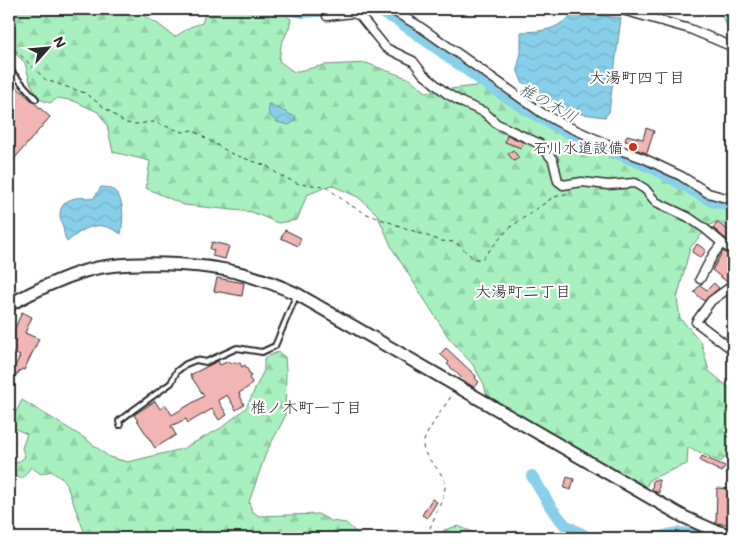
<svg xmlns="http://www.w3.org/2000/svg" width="742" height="547" font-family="Mali,'Klee One',sans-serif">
<defs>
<pattern id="forest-firs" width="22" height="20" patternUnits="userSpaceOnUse" patternTransform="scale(1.25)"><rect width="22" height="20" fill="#a8f1bf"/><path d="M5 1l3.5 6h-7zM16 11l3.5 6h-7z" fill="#91cfa4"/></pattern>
<pattern id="water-waves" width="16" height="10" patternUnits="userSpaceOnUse" patternTransform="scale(1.25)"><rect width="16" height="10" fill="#88cfea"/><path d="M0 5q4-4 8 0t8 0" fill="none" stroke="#76b2c9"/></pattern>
</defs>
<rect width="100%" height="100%" fill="#fff"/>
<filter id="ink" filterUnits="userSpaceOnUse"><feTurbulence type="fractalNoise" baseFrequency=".02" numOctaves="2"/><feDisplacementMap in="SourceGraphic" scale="10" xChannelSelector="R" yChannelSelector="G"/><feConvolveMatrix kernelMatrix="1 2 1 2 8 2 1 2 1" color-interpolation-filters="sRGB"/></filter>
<g filter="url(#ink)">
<path fill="url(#forest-firs)" stroke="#6a8e75" d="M 9,9 L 137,9 L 138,12 L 158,24 L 175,37 L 190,27 L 202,23 L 207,9 L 273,9 L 279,10 L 291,19 L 289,28 L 281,45 L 279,61 L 294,72 L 325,65 L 366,63 L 410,79 L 426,92 L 483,85 L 565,134 L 650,170 L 711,201 L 733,207 L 733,226 L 730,225 L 728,226 L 717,221 L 709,226 L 690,248 L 677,299 L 680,318 L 701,342 L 709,371 L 733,391 L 733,447 L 721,462 L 688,447 L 687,464 L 650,479 L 645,489 L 487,397 L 484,384 L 473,365 L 449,338 L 393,250 L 377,214 L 358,197 L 331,185 L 307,195 L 297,220 L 278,223 L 252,212 L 184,205 L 146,188 L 150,161 L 113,152 L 107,125 L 98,112 L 74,101 L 58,98 L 50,103 L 39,99 L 30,82 L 25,63 L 9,47 Z
M 702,9 L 733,9 L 733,31 L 729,29 L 721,15 Z
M 278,352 L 285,357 L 286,370 L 285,417 L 266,453 L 249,502 L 252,511 L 259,516 L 318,514 L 331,521 L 346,523 L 362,538 L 100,538 L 101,537 L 84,531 L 65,481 L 51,471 L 41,474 L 31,467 L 22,479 L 9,473 L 9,465 L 18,462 L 25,457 L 22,448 L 27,434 L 9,426 L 22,400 L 86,439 L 109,457 L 128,462 L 182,449 L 221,428 L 246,408 L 264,370 L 264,358 Z
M 458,526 L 470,531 L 480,538 L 441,538 L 444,530 Z"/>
<path fill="url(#water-waves)" stroke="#638d9e" d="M 581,9 L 604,16 L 621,18 L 609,112 L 605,117 L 567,112 L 522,82 L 517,69 L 521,53 L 521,32 C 554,31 555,28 581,9 Z
M 268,104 L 270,104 L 295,117 L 295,121 L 289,125 L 277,122 L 269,115 Z
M 101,187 C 126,186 124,217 121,234 C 99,219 86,226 67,242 C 64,237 64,232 63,227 C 62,223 60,219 60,215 C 60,198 80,195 93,199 Z"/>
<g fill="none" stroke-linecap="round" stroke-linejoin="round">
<path stroke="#638d9e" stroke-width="2" d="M 281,9 L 288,10
M 566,538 L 579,535 L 588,538"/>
<path stroke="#88cfea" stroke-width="12" d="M 287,9 L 303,12 L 343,9
M 360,9 L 379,11 L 399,21 L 491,87 L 532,113 L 561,129 L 657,170 L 712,201 L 733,206
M 532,476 L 552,509 L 565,525 L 589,538
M 659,538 C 673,532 686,531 700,538"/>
</g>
<path fill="#f1b5b3" stroke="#2b2b2b" d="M 9,80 L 50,117 L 9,165 Z
M 646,128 L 654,131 L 647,153 L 635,149 L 636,144 L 625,141 L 627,135 L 643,139 Z
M 507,135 L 523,142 L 521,148 L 505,142 Z
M 513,150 L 519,158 L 514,161 L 508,154 Z
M 717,222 L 729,231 L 733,225 L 733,245 L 713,228 Z
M 285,230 L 301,238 L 298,246 L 281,238 Z
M 212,242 L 229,246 L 225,259 L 212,256 L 214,250 L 210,249 Z
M 697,244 L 706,250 L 701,258 L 692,252 Z
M 723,251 L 733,258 L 733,276 L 727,282 L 712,270 Z
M 217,278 L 244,283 L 242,296 L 214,291 Z
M 714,283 L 719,288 L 704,301 L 694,292 L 700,285 L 707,290 Z
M 22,312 L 32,317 L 25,333 L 39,339 L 24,370 L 22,369 L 9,383 L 9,366 L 13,370 L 20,356 L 9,351 L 9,342 Z
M 446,348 L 476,376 L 475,378 L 479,382 L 474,387 L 467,383 L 447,364 L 449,362 L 440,354 Z
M 218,361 L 220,365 L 229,361 L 230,364 L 234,362 L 240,363 L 242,367 L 245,365 L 251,376 L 249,378 L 252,382 L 250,386 L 239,393 L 244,405 L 236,410 L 227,395 L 218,400 L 227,415 L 219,420 L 212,409 L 188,423 L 186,419 L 171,426 L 176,435 L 155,448 L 134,415 L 155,401 L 160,409 L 166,405 L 172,415 L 204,396 L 190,375 Z
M 702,456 L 725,466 L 722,472 L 700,461 Z
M 567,477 L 574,479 L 571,490 L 564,488 Z
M 653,480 L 659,480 L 659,493 L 652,490 Z
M 717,488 L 733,489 L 733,525 L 716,523 Z
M 432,499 L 437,502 L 427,518 L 422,515 Z"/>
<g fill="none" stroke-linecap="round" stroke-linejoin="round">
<g stroke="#2b2b2b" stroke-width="8">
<path id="lane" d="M 9,69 L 36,99
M 9,292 L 15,299
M 120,425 L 119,421 L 132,411 L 171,383 L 177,371 L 186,364 L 196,360 L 206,362 L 237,348 L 262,352 L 275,346 L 296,296"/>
</g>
<g stroke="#2b2b2b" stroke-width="11">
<path id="street" d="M 390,9 L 419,26 L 542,113 L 560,123 L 623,151 L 643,158 L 681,176 L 708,193 L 733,200
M 619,9 L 690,29 L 733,47
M 327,16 L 353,13 L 360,16 L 386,48 L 413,61 L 423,74 L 446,93 L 463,103 L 484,112 L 497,124 L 540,144 L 553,160 L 558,181 L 563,185 L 582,182 L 608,185 L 635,183 L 645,189 L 656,202 L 688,217 L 704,228 L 733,252
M 700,279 L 713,255 L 722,243
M 733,285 L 711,301 L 696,322 L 733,350"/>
</g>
<g stroke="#2b2b2b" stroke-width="15">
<path id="secondary" d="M 9,305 C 32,292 59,279 85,271 C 123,259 205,263 243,274 C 261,279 280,286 297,294 L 684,517 L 713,530 L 733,536"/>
</g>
<path stroke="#2b2b2b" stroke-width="1" stroke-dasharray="4 4" stroke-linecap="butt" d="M 9,44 L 46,80 L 85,93 L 125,123 L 136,124 L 153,122 L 183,132 L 192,130 L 232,154 L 267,166 L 279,175 L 299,184 L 325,186 L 348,204 L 367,214 L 441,241 L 454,242 L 459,245 L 474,259 L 482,259 L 508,229 L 552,198 L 571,192
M 430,528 C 434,517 444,499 445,488 C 447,469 418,458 424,441 C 427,430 445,406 452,395"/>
<use href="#lane" stroke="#fff" stroke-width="4"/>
<use href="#street" stroke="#fff" stroke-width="8"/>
<use href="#secondary" stroke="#fff" stroke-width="11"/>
</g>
</g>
<circle fill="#c8321e" stroke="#fff" stroke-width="2" cx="633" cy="147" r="5"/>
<g text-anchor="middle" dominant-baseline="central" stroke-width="4.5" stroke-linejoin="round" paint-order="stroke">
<g font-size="15" fill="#2b2b2b" stroke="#fff" text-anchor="end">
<text x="623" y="147">石川水道設備</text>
</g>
<g font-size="16" fill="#2b2b2b" stroke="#fff">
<text x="637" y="76">大湯町四丁目</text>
<text x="523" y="290">大湯町二丁目</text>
<text x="306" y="406">椎ノ木町一丁目</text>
</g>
<g font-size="16" font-style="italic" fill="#475c64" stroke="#fff">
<text transform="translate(549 102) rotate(29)">椎の木川</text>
</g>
</g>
<rect width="742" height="547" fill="none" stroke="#fff" stroke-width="30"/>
<rect x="15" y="15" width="712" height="517" fill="none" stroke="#2b2b2b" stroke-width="2" filter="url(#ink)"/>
<g transform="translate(48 48) rotate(63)" stroke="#ffffff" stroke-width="4" paint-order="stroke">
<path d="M0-4L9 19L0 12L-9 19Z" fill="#2b2b2b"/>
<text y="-8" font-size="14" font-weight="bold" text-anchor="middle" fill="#2b2b2b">N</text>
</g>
</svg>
